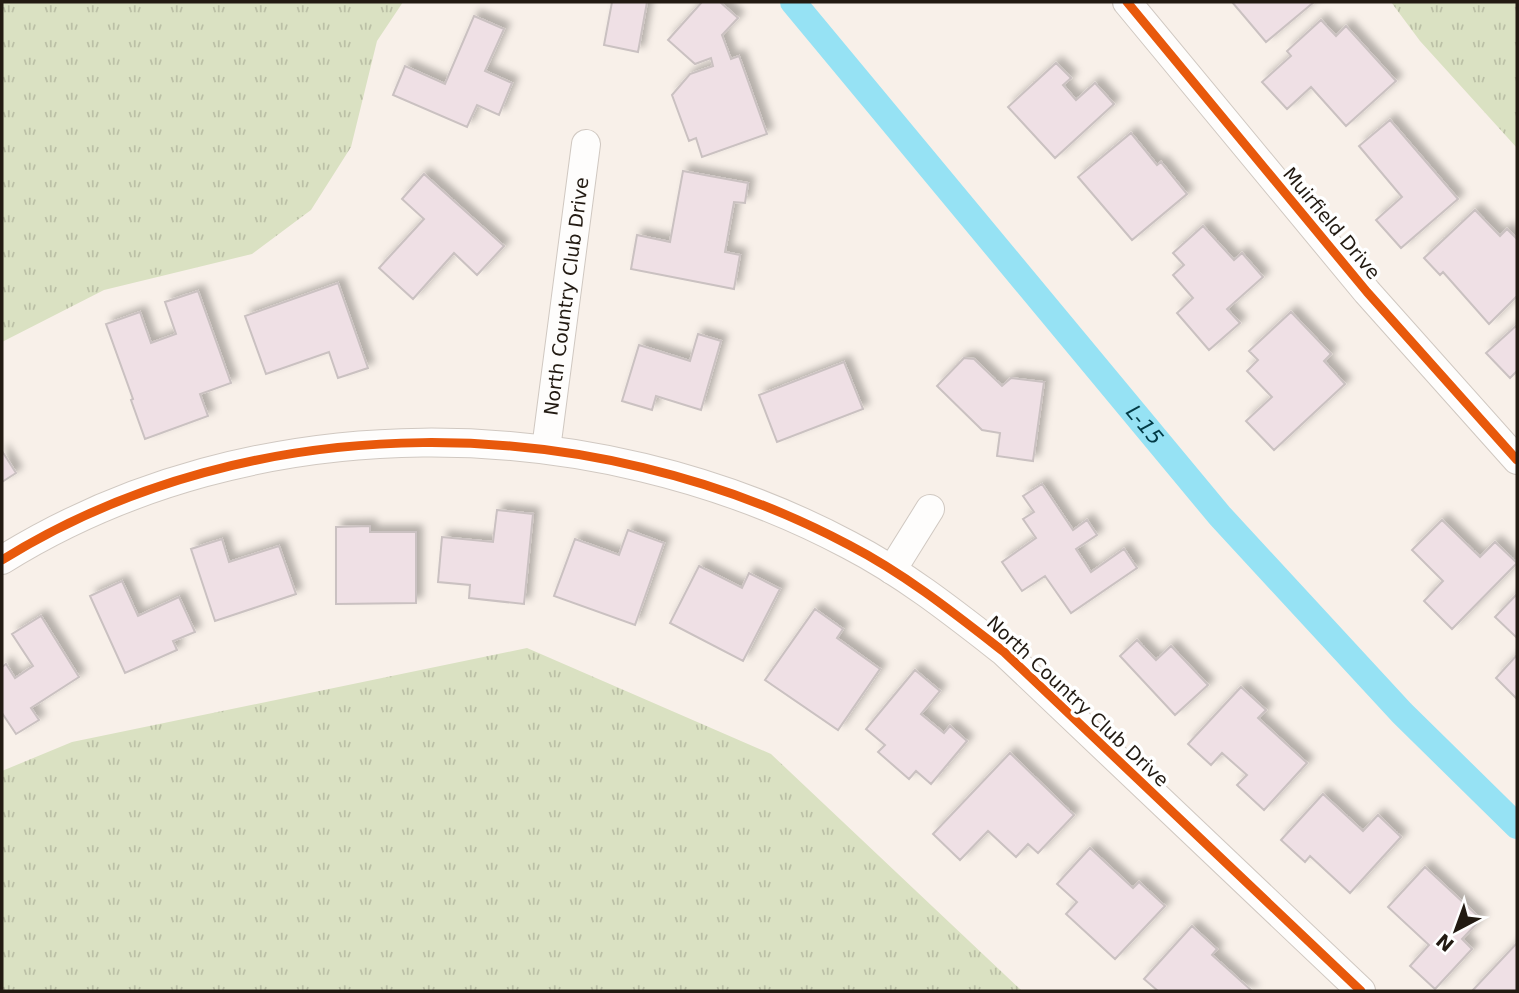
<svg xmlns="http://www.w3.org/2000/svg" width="1519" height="993" font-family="'DejaVu Sans',sans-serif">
<defs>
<pattern id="grass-tufts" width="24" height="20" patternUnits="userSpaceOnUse" patternTransform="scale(1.75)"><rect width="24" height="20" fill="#dae1c2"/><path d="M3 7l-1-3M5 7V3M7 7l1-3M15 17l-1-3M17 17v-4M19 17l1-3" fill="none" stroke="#bbc0a6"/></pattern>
<filter id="shadow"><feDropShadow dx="6" dy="-6" stdDeviation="3.5" flood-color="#0004"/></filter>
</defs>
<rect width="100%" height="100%" fill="#f8f0e9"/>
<path fill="url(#grass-tufts)" d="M 2,2 L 403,2 L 377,41 L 351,147 L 311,210 L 252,254 L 104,290 L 2,342 Z
M 1391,2 L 1517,2 L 1517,148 L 1420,41 Z
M 527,648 L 771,754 L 1022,991 L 2,991 L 2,771 L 72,742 Z"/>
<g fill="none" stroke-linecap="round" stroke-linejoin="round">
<path stroke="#96e2f4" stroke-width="26" id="s1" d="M 793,2 L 1220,516 L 1402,713 L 1517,826"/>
</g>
<path fill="#efe0e5" stroke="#cac1c1" stroke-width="2" filter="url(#shadow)" d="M 612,2 L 647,2 L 638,52 L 604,45 Z
M 702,2 L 720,2 L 738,18 L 722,35 L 731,59 L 739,56 L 767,134 L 702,157 L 696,138 L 689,141 L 672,95 L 690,74 L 713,66 L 711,58 L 695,64 L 668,40 Z
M 1232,2 L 1314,2 L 1266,42 Z
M 474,16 L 504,29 L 485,71 L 512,83 L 499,115 L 477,105 L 467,127 L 393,95 L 405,66 L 445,84 Z
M 1321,20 L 1336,36 L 1346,26 L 1396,81 L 1346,126 L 1311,87 L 1287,109 L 1262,82 L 1291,56 L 1287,51 Z
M 1056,63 L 1071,78 L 1063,85 L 1076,100 L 1095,83 L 1114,104 L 1055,158 L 1008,107 Z
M 1390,120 L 1458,199 L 1401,248 L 1376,220 L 1402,197 L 1359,146 Z
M 1131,133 L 1157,165 L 1161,162 L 1187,194 L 1132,240 L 1078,177 Z
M 683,171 L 748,183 L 745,203 L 734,202 L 725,252 L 740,255 L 734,289 L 631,269 L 637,235 L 670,242 Z
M 424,174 L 504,246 L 477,275 L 454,253 L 413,299 L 379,268 L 424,219 L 402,199 Z
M 1475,210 L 1500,236 L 1507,229 L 1517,239 L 1517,296 L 1489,324 L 1443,272 L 1440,275 L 1424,258 Z
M 1203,226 L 1234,260 L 1242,253 L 1263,277 L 1227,309 L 1240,323 L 1209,350 L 1177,313 L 1193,298 L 1173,275 L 1184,265 L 1173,253 Z
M 338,283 L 368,368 L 338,378 L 329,352 L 266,374 L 245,316 Z
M 198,291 L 231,383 L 200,394 L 208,416 L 145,439 L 131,400 L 133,399 L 106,324 L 140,312 L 151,343 L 176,334 L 165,302 Z
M 1291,312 L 1331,354 L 1324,361 L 1345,384 L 1274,450 L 1246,421 L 1272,397 L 1247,371 L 1258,360 L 1249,351 Z
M 1517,325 L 1517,371 L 1510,378 L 1486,353 Z
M 698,334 L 721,341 L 701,410 L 656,396 L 652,410 L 622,401 L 639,345 L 690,361 Z
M 964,358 L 974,359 L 1002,386 L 1011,378 L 1044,382 L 1033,461 L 997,456 L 1000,433 L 982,430 L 937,386 Z
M 844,362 L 863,409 L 777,442 L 759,395 Z
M 2,451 L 16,473 L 2,482 Z
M 1042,484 L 1073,530 L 1087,520 L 1097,535 L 1076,549 L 1091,572 L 1124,549 L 1137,568 L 1071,613 L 1045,576 L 1022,591 L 1002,562 L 1036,538 L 1023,519 L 1034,512 L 1023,496 Z
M 497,510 L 533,514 L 524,604 L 469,598 L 470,585 L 438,582 L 442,537 L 493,542 Z
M 1442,520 L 1480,557 L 1495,542 L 1517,563 L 1452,629 L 1424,601 L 1443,581 L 1412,550 Z
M 370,526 L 370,532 L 416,532 L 416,603 L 336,604 L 336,527 Z
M 628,530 L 664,543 L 635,625 L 554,596 L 575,539 L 619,555 Z
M 222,539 L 229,562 L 279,546 L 296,594 L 215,621 L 191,549 Z
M 699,566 L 742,588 L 749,573 L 780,589 L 743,661 L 670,623 Z
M 122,581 L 138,616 L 179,597 L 195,632 L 173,641 L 177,650 L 125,673 L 90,596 Z
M 1517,594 L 1517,638 L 1495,617 Z
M 815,609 L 843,629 L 837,638 L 880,669 L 838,730 L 765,680 Z
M 41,616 L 79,677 L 31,708 L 39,720 L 16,734 L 2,713 L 2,667 L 6,664 L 15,678 L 33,666 L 12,634 Z
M 1137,640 L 1156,660 L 1171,646 L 1208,685 L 1175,715 L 1120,656 Z
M 1517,655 L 1517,699 L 1496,678 Z
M 915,670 L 940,691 L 921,714 L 944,733 L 950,726 L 967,741 L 931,784 L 916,771 L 909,779 L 878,752 L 885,745 L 866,729 Z
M 1241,687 L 1266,710 L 1258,718 L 1307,763 L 1264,810 L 1237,785 L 1247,775 L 1222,753 L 1211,765 L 1188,744 Z
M 1010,753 L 1074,815 L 1038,853 L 1028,844 L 1016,857 L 988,831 L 960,860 L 933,834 Z
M 1323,794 L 1363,831 L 1378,815 L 1401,837 L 1350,893 L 1310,856 L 1305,862 L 1281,840 Z
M 1090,848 L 1133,888 L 1139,882 L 1165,906 L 1115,959 L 1066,914 L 1077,902 L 1057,884 Z
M 1425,867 L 1481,919 L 1462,939 L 1472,949 L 1435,989 L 1410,966 L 1429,945 L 1388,907 Z
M 1192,926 L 1217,949 L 1212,955 L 1252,991 L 1158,991 L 1144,979 Z
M 1517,943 L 1517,991 L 1472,991 Z"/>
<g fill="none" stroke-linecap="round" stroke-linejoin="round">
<g stroke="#d0c8c1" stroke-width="30">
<g id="minor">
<path d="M 1127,2 L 1367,292 L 1517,460"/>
<path id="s2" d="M 546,449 L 586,144"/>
<path d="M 2,560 C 253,404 591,408 849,545 C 905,574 954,613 1004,652 L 1361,991"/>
<path d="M 892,570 L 930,509"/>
</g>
</g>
<use href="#minor" stroke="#fefdfc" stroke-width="28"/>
<g stroke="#fff" stroke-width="13">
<path id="cycleway" d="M 1127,2 L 1367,292 L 1517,460
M 2,560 C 253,404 591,408 849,545 C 905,574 954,613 1004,652 L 1361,991"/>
</g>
<use href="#cycleway" stroke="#e8590c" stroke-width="9"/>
</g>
<g text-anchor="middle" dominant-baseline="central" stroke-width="7" stroke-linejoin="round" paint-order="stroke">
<g font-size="19" fill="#221a12" stroke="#fff">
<text transform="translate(1332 223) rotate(50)">Muirfield Drive</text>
<text stroke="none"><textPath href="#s2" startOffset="154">North Country Club Drive</textPath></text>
<text transform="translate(1078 701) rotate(43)">North Country Club Drive</text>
</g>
<g font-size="21" font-style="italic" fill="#023a45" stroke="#fff">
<text stroke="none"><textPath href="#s1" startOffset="550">L-15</textPath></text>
</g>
</g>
<rect width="1519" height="993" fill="none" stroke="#221a12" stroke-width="7"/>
<g transform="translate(1456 930) rotate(221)" stroke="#ffffff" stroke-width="5" paint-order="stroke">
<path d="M0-5L12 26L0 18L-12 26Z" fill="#221a12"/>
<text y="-10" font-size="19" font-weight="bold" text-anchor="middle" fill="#221a12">N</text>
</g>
</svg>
